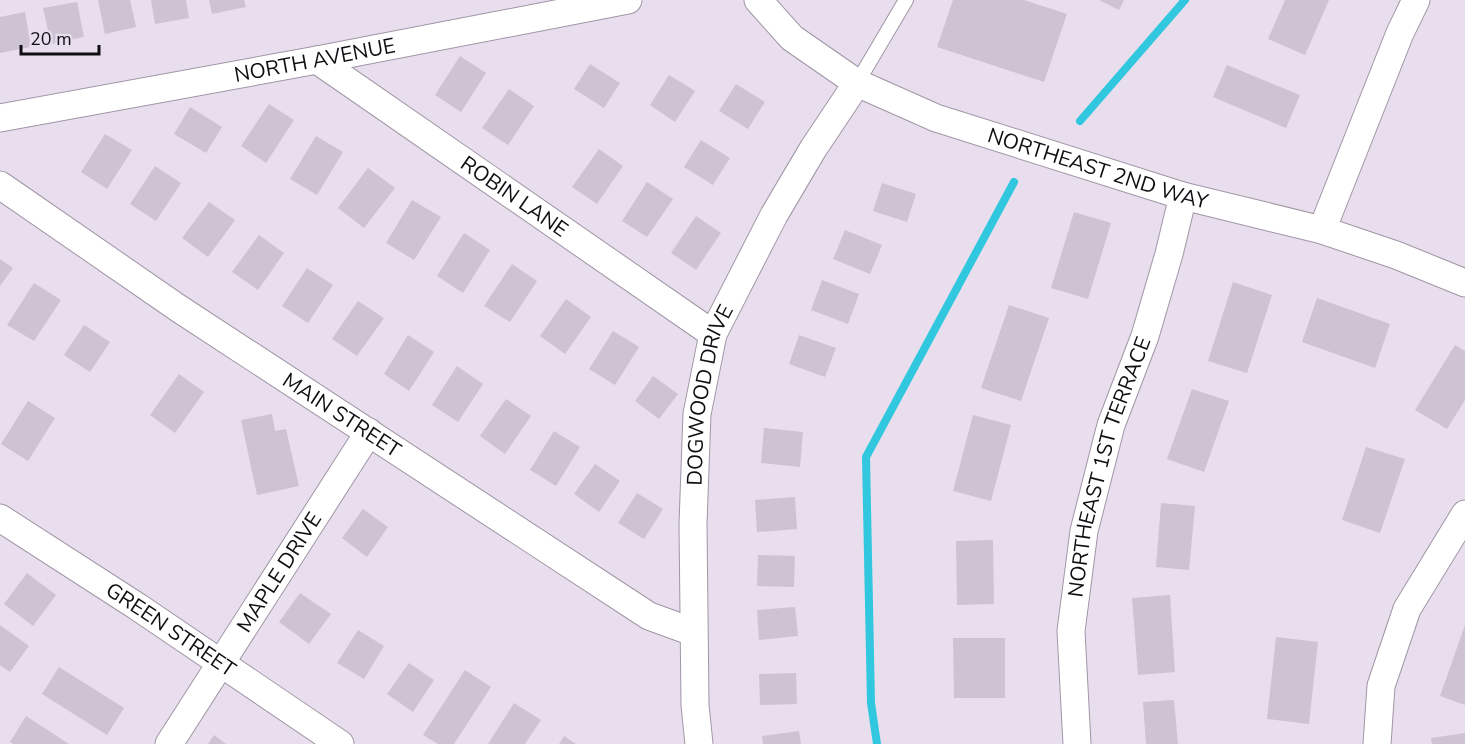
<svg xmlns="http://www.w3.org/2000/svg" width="1465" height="744" font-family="'Nunito Sans',sans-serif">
<rect width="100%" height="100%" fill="#e8deed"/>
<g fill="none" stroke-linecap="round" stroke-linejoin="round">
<path stroke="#31c7de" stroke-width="8" d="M 1080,121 L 1185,0
M 877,744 L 871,703 L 866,457 L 1014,182"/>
</g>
<path fill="#cdc3d2" d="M 98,0 L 130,0 L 136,27 L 105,34 Z
M 151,0 L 186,0 L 189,18 L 155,24 Z
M 209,0 L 244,0 L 246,7 L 212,14 Z
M 953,0 L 1024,0 L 1067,14 L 1044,82 L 937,47 Z
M 1099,0 L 1124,0 L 1119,10 Z
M 1285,0 L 1329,0 L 1305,55 L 1268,39 Z
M 77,2 L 84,37 L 51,44 L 43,8 Z
M 25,12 L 31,47 L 0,53 L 0,17 Z
M 460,56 L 486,73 L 461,112 L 435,95 Z
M 590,64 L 620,83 L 604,108 L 574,89 Z
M 1227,65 L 1300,95 L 1286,128 L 1213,97 Z
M 669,75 L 695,91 L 675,122 L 650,105 Z
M 736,84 L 765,102 L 748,129 L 719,111 Z
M 509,89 L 534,106 L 508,145 L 482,128 Z
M 269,104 L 294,120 L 266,163 L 241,146 Z
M 190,107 L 222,127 L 206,153 L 174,134 Z
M 105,134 L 132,150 L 107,189 L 81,172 Z
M 316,136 L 343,152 L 317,195 L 290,179 Z
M 701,140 L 730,158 L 713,185 L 684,167 Z
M 599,149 L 623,166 L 597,204 L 572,187 Z
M 155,166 L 181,183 L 156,221 L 130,204 Z
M 368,168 L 395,188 L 364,228 L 338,208 Z
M 647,182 L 673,199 L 647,237 L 622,221 Z
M 882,183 L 916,194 L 907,222 L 873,211 Z
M 412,200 L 441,217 L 414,260 L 386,243 Z
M 209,202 L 235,220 L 208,257 L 182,238 Z
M 1074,212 L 1111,223 L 1088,299 L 1051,288 Z
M 696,216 L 721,233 L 696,270 L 671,253 Z
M 845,230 L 882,245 L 870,274 L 833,259 Z
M 464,233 L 490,250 L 463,293 L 437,276 Z
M 259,235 L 284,253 L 258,290 L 232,272 Z
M 0,259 L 13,268 L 0,286 Z
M 512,264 L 537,281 L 510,322 L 484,306 Z
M 307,268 L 333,285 L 308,323 L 282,306 Z
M 822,280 L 859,294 L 848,324 L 811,310 Z
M 1233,282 L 1272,295 L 1247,373 L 1208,361 Z
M 34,283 L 61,300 L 34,341 L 7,325 Z
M 1317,298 L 1390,324 L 1375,368 L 1302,342 Z
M 566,299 L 591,317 L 565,354 L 540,336 Z
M 358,301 L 384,318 L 357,356 L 332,339 Z
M 1009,305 L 1049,318 L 1021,401 L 981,388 Z
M 84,325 L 110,342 L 90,372 L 64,355 Z
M 613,331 L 639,347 L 615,385 L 589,369 Z
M 408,335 L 434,352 L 409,391 L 384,374 Z
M 799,335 L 836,348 L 825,377 L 789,364 Z
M 1455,345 L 1465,351 L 1465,400 L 1447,429 L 1415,410 Z
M 457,366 L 483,384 L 458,422 L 432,405 Z
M 179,374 L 204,392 L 175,433 L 150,415 Z
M 653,376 L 678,394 L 659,419 L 635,401 Z
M 1192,389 L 1229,401 L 1204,472 L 1167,459 Z
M 506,399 L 531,416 L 505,454 L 480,436 Z
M 28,401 L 55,418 L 28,461 L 1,444 Z
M 272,414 L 275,431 L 286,429 L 299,486 L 257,495 L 241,420 Z
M 973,415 L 1011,425 L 991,501 L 953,491 Z
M 764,428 L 803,432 L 800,467 L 761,463 Z
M 554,431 L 580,447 L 556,486 L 530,470 Z
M 1366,447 L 1405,459 L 1380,533 L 1342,520 Z
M 595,464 L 620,481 L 599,512 L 574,494 Z
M 637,493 L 663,509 L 644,539 L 618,523 Z
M 795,497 L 797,529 L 757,532 L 755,500 Z
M 1161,503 L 1195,506 L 1189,570 L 1156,567 Z
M 363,509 L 388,527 L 367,557 L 342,538 Z
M 993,540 L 994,604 L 957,605 L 956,541 Z
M 758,555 L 795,556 L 794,587 L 757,586 Z
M 27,573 L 56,595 L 33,626 L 4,604 Z
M 300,593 L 331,614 L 309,644 L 279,622 Z
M 1170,595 L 1175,672 L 1138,675 L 1132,598 Z
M 795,607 L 798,636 L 759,640 L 757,610 Z
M 0,625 L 29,646 L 10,672 L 0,665 Z
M 1465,625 L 1465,705 L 1440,696 Z
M 358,630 L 384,646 L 364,679 L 337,663 Z
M 1276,637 L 1318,642 L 1309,724 L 1267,719 Z
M 953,638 L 1005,638 L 1005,698 L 954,698 Z
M 409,663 L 434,680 L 413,712 L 387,694 Z
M 59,667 L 124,708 L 107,735 L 42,694 Z
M 465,670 L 491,687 L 454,744 L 438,744 L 423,735 Z
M 796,673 L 797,704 L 760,705 L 759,674 Z
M 1174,700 L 1178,744 L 1146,744 L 1143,702 Z
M 514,703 L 541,720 L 525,744 L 488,744 Z
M 26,716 L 69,744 L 13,744 L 10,742 Z
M 799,731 L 801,744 L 763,744 L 762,736 Z
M 1465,733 L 1465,744 L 1432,744 L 1431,738 Z
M 214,735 L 226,744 L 208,744 Z
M 564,736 L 576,744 L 559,744 Z"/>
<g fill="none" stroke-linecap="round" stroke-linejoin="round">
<g stroke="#a096a5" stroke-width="16">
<path id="lane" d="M 857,83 L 906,0"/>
</g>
<g stroke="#a096a5" stroke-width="29">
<g id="street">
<path id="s1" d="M 758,0 L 792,38 L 857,83 L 936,118 L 1183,196 L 1322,230 L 1396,255 L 1465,283"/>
<path id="s2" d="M 317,60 L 713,334"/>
<path id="s3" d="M 0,118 L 317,60 L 628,0"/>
<path id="s4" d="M 0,185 L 178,308 L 649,616 L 693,632"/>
<path d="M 1322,230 L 1400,33 L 1416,0"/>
<path id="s5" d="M 0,518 L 138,607 L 340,744"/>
<path id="s6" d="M 169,744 L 369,432"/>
<path id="s7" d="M 699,744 L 695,705 L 693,524 L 697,414 L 713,334 L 774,215 L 813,149 L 857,83"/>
<path id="s8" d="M 1077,744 L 1071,631 L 1084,531 L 1111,425 L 1145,336 L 1169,254 L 1183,196"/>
<path d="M 1377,744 L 1381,686 L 1407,609 L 1465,514"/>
</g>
</g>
<use href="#lane" stroke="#fff" stroke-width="14"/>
<use href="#street" stroke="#fff" stroke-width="27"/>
</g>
<g text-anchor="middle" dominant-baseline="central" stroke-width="4.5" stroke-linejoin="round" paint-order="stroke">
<g font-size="21" fill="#110e13" stroke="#e8deed">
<text stroke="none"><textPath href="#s3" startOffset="320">NORTH AVENUE</textPath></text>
<text stroke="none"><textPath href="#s1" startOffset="386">NORTHEAST 2ND WAY</textPath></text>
<text stroke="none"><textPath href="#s2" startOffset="240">ROBIN LANE</textPath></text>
<text stroke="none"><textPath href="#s7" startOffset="351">DOGWOOD DRIVE</textPath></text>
<text stroke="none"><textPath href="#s4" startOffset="412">MAIN STREET</textPath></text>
<text stroke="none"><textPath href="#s8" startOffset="282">NORTHEAST 1ST TERRACE</textPath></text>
<text stroke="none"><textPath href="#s6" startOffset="204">MAPLE DRIVE</textPath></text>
<text stroke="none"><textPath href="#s5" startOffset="204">GREEN STREET</textPath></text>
</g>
</g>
<path d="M21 45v9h78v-9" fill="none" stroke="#110e13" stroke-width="3"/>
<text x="30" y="45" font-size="18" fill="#110e13" stroke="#e8deed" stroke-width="4.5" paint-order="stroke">20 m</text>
</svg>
